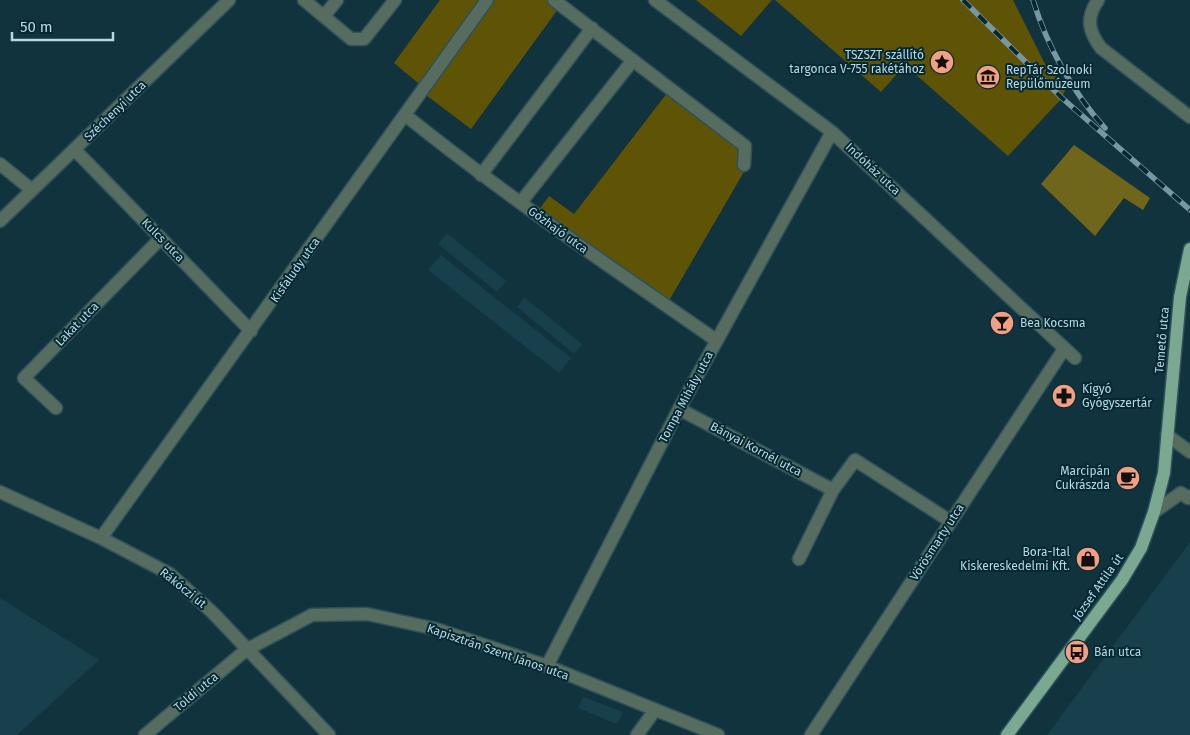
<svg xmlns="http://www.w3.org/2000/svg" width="1190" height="735" font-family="'Fira Sans',sans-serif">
<rect width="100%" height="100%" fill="#10333e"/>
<path fill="#17404c" d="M 447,233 L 506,281 L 497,292 L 438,244 Z
M 441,255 L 571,358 L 559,373 L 428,270 Z
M 524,297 L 582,344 L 574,354 L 517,307 Z
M 1190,542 L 1190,735 L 1047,735 Z
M 0,598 L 99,660 L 17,735 L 0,735 Z
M 583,697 L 623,712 L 617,724 L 578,708 Z"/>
<path fill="#5f5405" d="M 440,0 L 555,0 L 561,5 L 471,129 L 422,92 L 424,88 L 394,63 Z
M 696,0 L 772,0 L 741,36 Z
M 775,0 L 1013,0 L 1046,66 L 1066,88 L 1062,98 L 1008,156 L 905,65 L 881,92 Z
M 671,88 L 752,158 L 670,299 L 661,301 L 536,214 L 549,196 L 574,214 Z"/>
<path fill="#6f651b" d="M 1074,145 L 1150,198 L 1143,210 L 1124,198 L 1095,236 L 1041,184 Z"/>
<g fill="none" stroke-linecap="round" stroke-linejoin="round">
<g stroke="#2e515c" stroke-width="15">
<path id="minor" d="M 304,0 L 351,39 L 364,39 L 395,0
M 554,0 L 745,146 L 744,165
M 655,0 L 832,132 L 1075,358
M 1098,0 C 1086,18 1088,31 1101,48 L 1190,117
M 324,16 L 337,0
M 405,115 C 505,195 610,267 716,340
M 75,150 L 251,331
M 0,164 L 32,190
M 481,175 L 592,28
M 521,202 L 633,60
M 0,221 L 229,0
M 56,408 L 24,378 L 161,238
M 679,409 L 833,490 L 855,460 L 950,521
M 1167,435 L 1190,452
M 0,492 L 101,538 L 170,574 L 213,613 L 329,735
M 1154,512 L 1181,493 L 1188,498 L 1190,496
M 101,538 L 487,0
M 799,559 L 833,490
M 547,666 L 679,409 L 832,132
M 145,735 L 246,650 L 312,615 L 367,614 L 436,629 L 547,666 L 718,735
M 637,735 L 655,710
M 811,735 L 1064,349"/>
</g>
<g stroke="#2e515c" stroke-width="15">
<path id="major" d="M 1007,735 L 1122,580 L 1141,548 L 1154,512 L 1164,473 L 1180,297 L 1190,249"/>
</g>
<use href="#minor" stroke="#556c5f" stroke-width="12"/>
<use href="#major" stroke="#7aa890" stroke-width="12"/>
<g stroke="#7797a2" stroke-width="5.5">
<path id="rail" d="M 963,0 L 1062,98 L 1190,210
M 1033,0 C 1047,46 1073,93 1105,128"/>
</g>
<use href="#rail" stroke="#052933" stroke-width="4" stroke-dasharray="11" stroke-linecap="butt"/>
</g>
<defs>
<g id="sight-disc" transform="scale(1.25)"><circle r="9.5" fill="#f2a081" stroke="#052933"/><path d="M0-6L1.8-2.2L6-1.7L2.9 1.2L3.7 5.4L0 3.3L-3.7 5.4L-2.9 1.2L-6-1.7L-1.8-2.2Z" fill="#111"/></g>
<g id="museum-disc" transform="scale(1.25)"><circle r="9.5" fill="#f2a081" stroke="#052933"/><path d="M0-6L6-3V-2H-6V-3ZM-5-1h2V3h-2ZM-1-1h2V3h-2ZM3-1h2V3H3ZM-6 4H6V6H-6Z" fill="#111"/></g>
<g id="bar-disc" transform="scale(1.25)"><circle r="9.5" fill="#f2a081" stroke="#052933"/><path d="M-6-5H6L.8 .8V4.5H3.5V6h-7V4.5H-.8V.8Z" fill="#111"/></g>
<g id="pharmacy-disc" transform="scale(1.25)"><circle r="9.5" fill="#f2a081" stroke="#052933"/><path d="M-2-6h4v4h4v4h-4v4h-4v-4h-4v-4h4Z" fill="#111"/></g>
<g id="cafe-disc" transform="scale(1.25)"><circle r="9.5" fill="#f2a081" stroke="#052933"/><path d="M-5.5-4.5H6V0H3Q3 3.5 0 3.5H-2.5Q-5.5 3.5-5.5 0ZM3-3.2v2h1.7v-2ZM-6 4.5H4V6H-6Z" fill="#111"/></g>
<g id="shop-disc" transform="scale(1.25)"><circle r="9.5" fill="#f2a081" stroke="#052933"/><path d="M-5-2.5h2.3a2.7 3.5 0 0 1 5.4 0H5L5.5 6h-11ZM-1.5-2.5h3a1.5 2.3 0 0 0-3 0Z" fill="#111"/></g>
<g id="bus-disc" transform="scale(1.25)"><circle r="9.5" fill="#f2a081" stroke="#052933"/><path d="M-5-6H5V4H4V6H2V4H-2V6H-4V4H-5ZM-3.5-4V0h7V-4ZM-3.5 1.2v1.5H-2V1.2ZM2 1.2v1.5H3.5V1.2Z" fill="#111"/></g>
</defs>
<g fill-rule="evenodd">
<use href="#sight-disc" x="942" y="62"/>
<use href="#museum-disc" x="988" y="77"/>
<use href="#bar-disc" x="1002" y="323"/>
<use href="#pharmacy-disc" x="1064" y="396"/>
<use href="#cafe-disc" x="1128" y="478"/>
<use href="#shop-disc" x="1088" y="559"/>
<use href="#bus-disc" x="1077" y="652"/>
</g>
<g text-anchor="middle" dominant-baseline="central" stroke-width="4" stroke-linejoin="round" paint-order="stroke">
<g font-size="12" fill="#b9d8e3" stroke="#052933" text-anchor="start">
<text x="924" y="55" text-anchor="end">TSZSZT szállító<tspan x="924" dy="14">targonca V-755 rakétához</tspan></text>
<text x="1006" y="70">RepTár Szolnoki<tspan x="1006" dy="14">Repülőmúzeum</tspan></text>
<text x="1020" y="323">Bea Kocsma</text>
<text x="1082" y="389">Kígyó<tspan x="1082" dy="14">Gyógyszertár</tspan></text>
<text x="1110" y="471" text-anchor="end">Marcipán<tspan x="1110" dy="14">Cukrászda</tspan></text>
<text x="1070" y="552" text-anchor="end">Bora-Ital<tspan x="1070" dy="14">Kiskereskedelmi Kft.</tspan></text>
<text x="1094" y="652">Bán utca</text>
</g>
<g font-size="12" fill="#b9d8e3" stroke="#052933">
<text transform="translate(115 111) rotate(-44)">Széchenyi utca</text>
<text transform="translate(873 169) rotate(43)">Indóház utca</text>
<text transform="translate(558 230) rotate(36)">Gőzhajó utca</text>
<text transform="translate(163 240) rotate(46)">Kulcs utca</text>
<text transform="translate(295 270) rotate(-55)">Kisfaludy utca</text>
<text transform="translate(77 324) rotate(-46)">Lakat utca</text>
<text transform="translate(1162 340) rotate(-85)">Temető utca</text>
<text transform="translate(686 397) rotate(-62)">Tompa Mihály utca</text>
<text transform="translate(756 449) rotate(28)">Bányai Kornél utca</text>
<text transform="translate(937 542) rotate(-57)">Vörösmarty utca</text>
<text transform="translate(1098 587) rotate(-55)">József Attila út</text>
<text transform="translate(183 588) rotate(39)">Rákóczi út</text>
<text transform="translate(498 652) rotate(19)">Kapisztrán Szent János utca</text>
<text transform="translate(196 692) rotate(-40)">Toldi utca</text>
</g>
</g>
<path d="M12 32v8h101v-8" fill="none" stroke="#b9d8e3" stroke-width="2.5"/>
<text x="20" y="32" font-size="15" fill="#b9d8e3" stroke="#052933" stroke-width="4" paint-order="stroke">50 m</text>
</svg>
